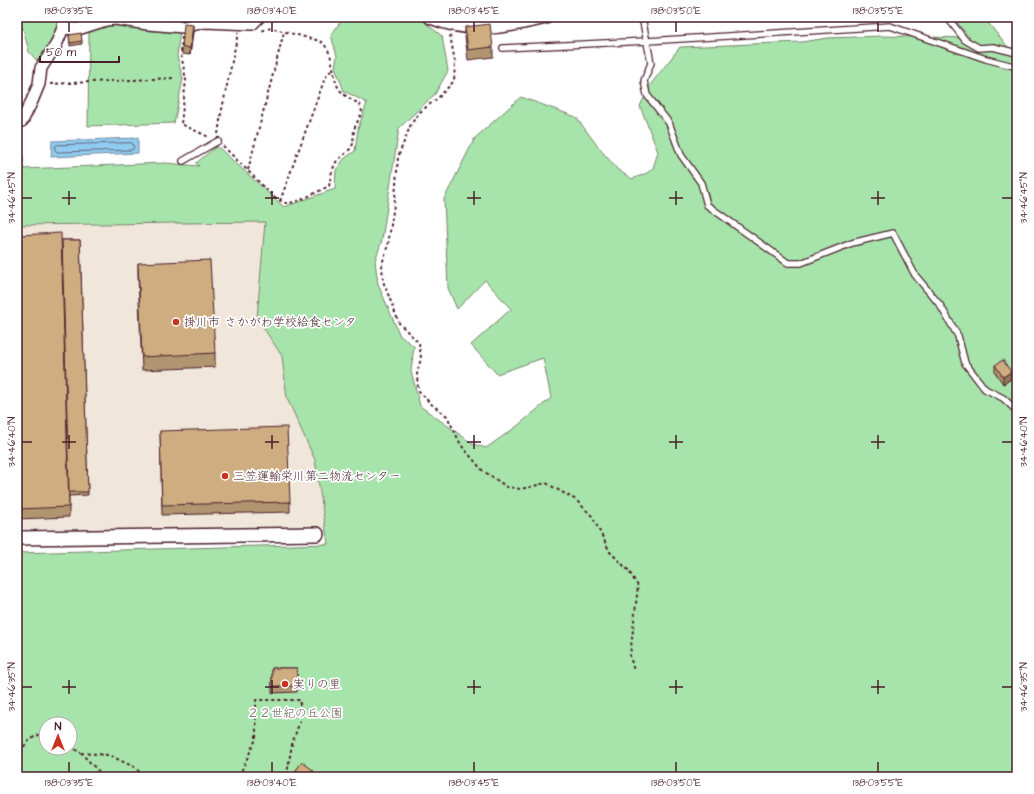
<svg xmlns="http://www.w3.org/2000/svg" width="1034" height="794" font-family="'Architects Daughter','Klee One',sans-serif">
<rect width="100%" height="100%" fill="#fff"/>
<filter id="ink" filterUnits="userSpaceOnUse"><feTurbulence type="fractalNoise" baseFrequency=".025" numOctaves="2"/><feDisplacementMap in="SourceGraphic" scale="8" xChannelSelector="R" yChannelSelector="G"/><feConvolveMatrix kernelMatrix="1 2 1 2 8 2 1 2 1" color-interpolation-filters="sRGB"/></filter>
<g filter="url(#ink)">
<path fill="#f0e6d9" d="M 265,222 L 257,318 L 282,356 L 287,398 L 315,460 L 326,528 L 17,529 L 17,225 Z"/>
<path fill="#a7e4ab" stroke="#78826b" fill-rule="evenodd" d="M 17,17 L 57,17 L 58,32 L 39,63 L 29,52 L 23,28 L 17,25 Z
M 344,17 L 418,17 L 442,36 L 448,71 L 435,94 L 399,128 L 382,240 L 375,261 L 378,284 L 400,336 L 414,346 L 411,371 L 420,406 L 473,444 L 486,448 L 516,427 L 551,398 L 543,358 L 497,374 L 471,345 L 511,309 L 485,280 L 457,309 L 448,288 L 444,199 L 475,138 L 521,97 L 576,117 L 599,148 L 618,170 L 632,179 L 647,173 L 653,168 L 658,152 L 640,106 L 651,84 L 680,47 L 802,42 L 828,38 L 882,36 L 970,38 L 952,17 L 985,17 L 989,24 L 1008,47 L 1017,50 L 1017,777 L 17,777 L 17,553 L 328,544 L 315,460 L 287,398 L 282,356 L 257,318 L 265,222 L 17,225 L 17,132 L 21,133 L 24,169 L 165,163 L 199,166 L 196,163 L 217,146 L 284,207 L 335,189 L 336,170 L 344,159 L 355,151 L 358,129 L 367,103 L 344,91 L 335,67 L 337,56 L 331,35 ZM 46,724 L 70,724 L 70,748 L 46,748 Z
M 450,17 L 504,17 L 489,19 Z
M 113,21 L 180,30 L 177,56 L 183,79 L 174,123 L 88,126 L 89,30 Z"/>
<path fill="#8fccef" stroke="#7387a1" d="M 138,138 L 138,153 L 51,157 L 52,141 Z"/>
<g fill="none" stroke-linecap="round" stroke-linejoin="round">
<path stroke="#666479" stroke-width="1" d="M 132,143 L 134,148 L 132,150 L 57,152 L 55,150 L 55,146 L 57,145 Z"/>
<g stroke="#4a1f2b" stroke-width="8">
<path id="service" d="M 642,17 L 651,63 L 644,81 L 647,95 L 669,123 L 681,155 L 701,183 L 707,205 L 788,263 L 801,263 L 852,243 L 893,233 L 915,275 L 940,305 L 958,336 L 965,363 L 985,389 L 1003,398 L 1017,411
M 947,17 L 965,40 L 979,48 L 993,47 L 1017,53
M 503,48 L 647,41 L 890,26 L 986,59 L 1017,67
M 183,161 L 218,141"/>
</g>
<g stroke="#4a1f2b" stroke-width="14">
<path id="minor" d="M 63,28 L 78,29 L 106,20 L 115,19 L 148,24 L 183,27 L 205,22 L 252,24 L 259,17
M 17,117 L 22,121 L 32,101 L 39,84 L 41,68 L 56,45 L 63,28 L 64,17"/>
</g>
<g stroke="#4a1f2b" stroke-width="16">
<path id="tertiary" d="M 431,17 C 472,34 505,27 546,17
M 17,538 L 317,534"/>
</g>
<path stroke="#4a1f2b" stroke-width="2" stroke-dasharray="3 3" stroke-linecap="butt" d="M 450,35 L 455,62 L 454,81 L 439,97 L 420,112 L 411,124 L 398,157 L 395,198 L 388,245 L 382,264 L 383,281 L 399,323 L 419,343 L 421,358 L 417,374 L 418,390 L 430,403 L 447,416 L 461,445 L 482,470 L 507,487 L 521,489 L 546,483 L 576,500 L 592,516 L 610,552 L 628,570 L 638,586 L 630,656 L 634,671
M 182,37 L 181,54 L 186,80 L 181,124 L 209,137
M 50,84 L 173,78
M 218,134 L 221,114 L 238,33
M 223,146 L 274,197 C 278,199 281,202 286,203 C 297,204 318,191 329,186 L 332,171 L 336,162 L 350,149 L 353,144 L 354,129 L 362,112 L 360,104 C 352,100 342,95 338,87 C 331,73 335,51 320,41 L 271,28 L 261,31
M 248,170 L 284,32
M 280,201 L 325,78 L 333,68
M 70,746 L 81,753 L 104,777
M 81,753 L 109,755 L 134,767 L 145,777
M 17,757 C 26,743 29,737 46,733
M 239,776 L 256,739 L 256,700 L 300,700 L 300,721 L 292,744 L 287,774
M 240,776 L 287,774 L 290,777"/>
<use href="#service" stroke="#fff" stroke-width="5.5"/>
<use href="#minor" stroke="#fff" stroke-width="11"/>
<use href="#tertiary" stroke="#fff" stroke-width="13"/>
</g>
<path fill="#b1956f" stroke="#4a1f2b" d="M 465,27 L 493,47 L 493,57 L 468,60 L 465,37 Z
M 193,32 L 190,55 L 182,54 L 182,47 Z
M 69,35 L 82,41 L 82,44 L 70,46 Z
M 17,235 L 62,240 L 80,240 L 88,495 L 69,496 L 69,517 L 17,519 Z
M 138,263 L 215,353 L 215,367 L 142,370 L 138,276 Z
M 995,365 L 1011,379 L 1003,384 L 995,372 Z
M 160,431 L 290,502 L 290,512 L 162,515 Z
M 272,668 L 297,668 L 297,692 L 272,693 Z
M 296,770 L 313,770 L 313,777 L 296,777 Z"/>
<path fill="#90795a" stroke="#4a1f2b" d="M 193,25 L 193,32 L 190,55 L 190,48 Z
M 1011,372 L 1011,379 L 1003,384 L 1003,377 Z
M 313,770 L 313,777 L 308,777 Z"/>
<path fill="#cead81" stroke="#4a1f2b" d="M 184,24 L 193,25 L 190,48 L 182,47 Z
M 490,24 L 493,47 L 468,50 L 465,27 Z
M 81,33 L 82,41 L 70,43 L 69,35 Z
M 61,233 L 69,507 L 17,509 L 17,235 Z
M 62,240 L 80,240 L 88,492 L 69,492 Z
M 210,260 L 215,353 L 142,357 L 138,263 Z
M 1003,360 L 1011,372 L 1003,377 L 995,365 Z
M 287,427 L 290,502 L 162,505 L 160,431 Z
M 272,668 L 297,668 L 297,686 L 272,686 Z
M 302,762 L 313,770 L 308,777 L 305,777 L 296,770 Z"/>
</g>
<path fill="none" stroke="#4a1f2b" stroke-width="1.5" d="M 69,22 L 69,32M 272,22 L 272,32M 474,22 L 474,32M 676,22 L 676,32M 878,22 L 878,32M 69,191 L 69,205M 272,191 L 272,205M 474,191 L 474,205M 676,191 L 676,205M 878,191 L 878,205M 22,198 L 32,198M 62,198 L 76,198M 265,198 L 279,198M 467,198 L 481,198M 669,198 L 683,198M 871,198 L 885,198M 1002,198 L 1012,198M 69,435 L 69,449M 272,435 L 272,449M 474,435 L 474,449M 676,435 L 676,449M 878,435 L 878,449M 22,442 L 32,442M 62,442 L 76,442M 265,442 L 279,442M 467,442 L 481,442M 669,442 L 683,442M 871,442 L 885,442M 1002,442 L 1012,442M 69,680 L 69,694M 272,680 L 272,694M 474,680 L 474,694M 676,680 L 676,694M 878,680 L 878,694M 22,687 L 32,687M 62,687 L 76,687M 265,687 L 279,687M 467,687 L 481,687M 669,687 L 683,687M 871,687 L 885,687M 1002,687 L 1012,687M 69,762 L 69,772M 272,762 L 272,772M 474,762 L 474,772M 676,762 L 676,772M 878,762 L 878,772"/>
<g fill="#c8321e" stroke="#fff" stroke-width="1.5">
<circle cx="176" cy="322" r="4"/>
<circle cx="225" cy="476" r="4"/>
<circle cx="285" cy="684" r="4"/>
</g>
<g text-anchor="middle" dominant-baseline="central" stroke-width="3.5" stroke-linejoin="round" paint-order="stroke">
<g font-size="12" fill="#4a1f2b" stroke="#fff" text-anchor="start">
<text x="184" y="322">掛川市 さかがわ学校給食センタ</text>
<text x="233" y="476">三笠運輸栄川第二物流センター</text>
<text x="293" y="684">実りの里</text>
</g>
<g font-size="12" fill="#665a51" stroke="#fff">
<text x="295" y="713">２２世紀の丘公園</text>
</g>
</g>
<rect width="1034" height="794" fill="none" stroke="#fff" stroke-width="44"/>
<g transform="translate(58 736)"><circle r="19" fill="#ffffff" stroke="#b7a5aa"/>
<path d="M0-3L7 15L0 10L-7 15Z" fill="#c8321e"/>
<text y="-6" font-size="11" font-weight="bold" text-anchor="middle" fill="#4a1f2b">N</text>
</g>
<path d="M40 56v6h79v-6" fill="none" stroke="#4a1f2b" stroke-width="2"/>
<text x="46" y="56" font-size="12" fill="#4a1f2b" stroke="#ffffff" stroke-width="3" paint-order="stroke">50 m</text>
<rect x="22" y="22" width="990" height="750" fill="none" stroke="#4a1f2b" stroke-width="1.5"/>
<g font-size="10" text-anchor="middle" fill="#4a1f2b">
<text x="69" y="14">138°03'35"E</text>
<text x="272" y="14">138°03'40"E</text>
<text x="474" y="14">138°03'45"E</text>
<text x="676" y="14">138°03'50"E</text>
<text x="878" y="14">138°03'55"E</text>
<text transform="translate(11 198) rotate(-90)" y="4">34°46'45"N</text>
<text transform="translate(1023 198) rotate(-90)" y="4">34°46'45"N</text>
<text transform="translate(11 442) rotate(-90)" y="4">34°46'40"N</text>
<text transform="translate(1023 442) rotate(-90)" y="4">34°46'40"N</text>
<text transform="translate(11 687) rotate(-90)" y="4">34°46'35"N</text>
<text transform="translate(1023 687) rotate(-90)" y="4">34°46'35"N</text>
<text x="69" y="786">138°03'35"E</text>
<text x="272" y="786">138°03'40"E</text>
<text x="474" y="786">138°03'45"E</text>
<text x="676" y="786">138°03'50"E</text>
<text x="878" y="786">138°03'55"E</text>
</g>
</svg>
